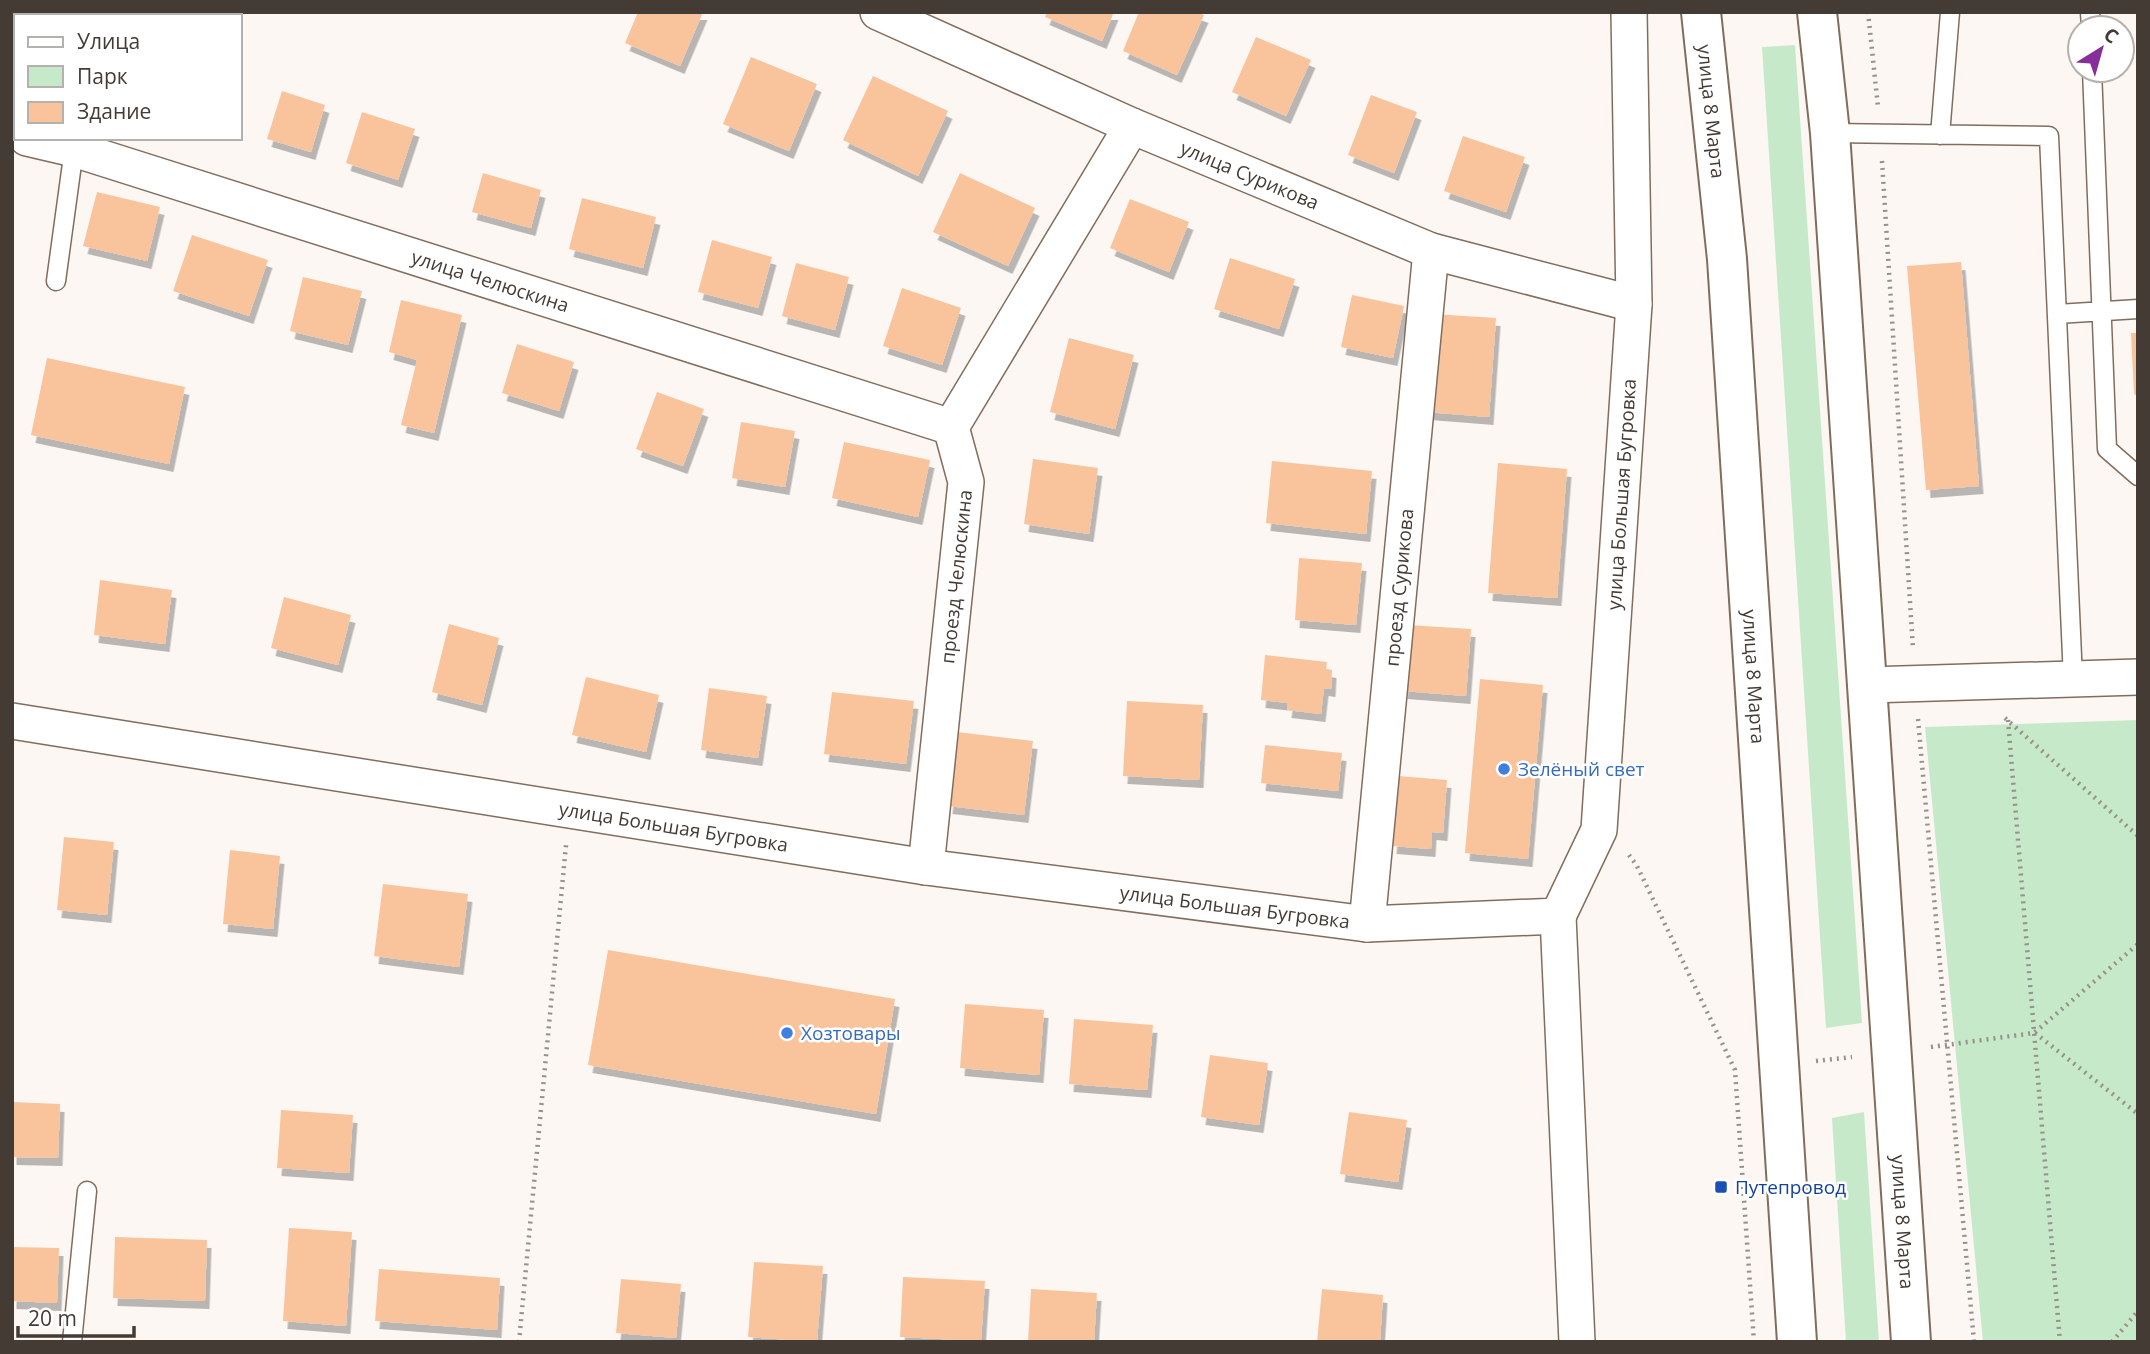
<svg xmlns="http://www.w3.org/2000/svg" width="2150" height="1354" font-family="'Open Sans',sans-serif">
<defs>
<filter id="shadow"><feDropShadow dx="4.5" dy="8" stdDeviation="0" flood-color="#0004"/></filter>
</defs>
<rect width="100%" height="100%" fill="#fcf7f3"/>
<path fill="#c6eac9" d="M 1795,45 L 1862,1023 L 1826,1028 L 1762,47 Z
M 2138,720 L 2138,1342 L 1983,1342 L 1925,727 Z
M 1864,1112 L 1879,1342 L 1846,1342 L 1832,1118 Z"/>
<path fill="#f9c49c" filter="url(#shadow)" d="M 12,12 L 61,12 L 60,16 L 16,16 L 16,51 L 12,50 Z
M 638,12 L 703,12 L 680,66 L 625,43 Z
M 1047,12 L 1114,12 L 1102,41 L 1045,17 Z
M 1139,12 L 1196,12 L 1204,15 L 1177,75 L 1123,51 Z
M 1256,37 L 1311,60 L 1286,116 L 1232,92 Z
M 751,57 L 817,84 L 789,151 L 723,124 Z
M 873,76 L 948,111 L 918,176 L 843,140 Z
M 282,91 L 325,105 L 311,152 L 267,139 Z
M 1371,95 L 1417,112 L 1394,173 L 1348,155 Z
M 362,112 L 415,129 L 398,180 L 346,163 Z
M 1463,136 L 1525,157 L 1506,212 L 1444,191 Z
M 483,173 L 541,190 L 531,228 L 472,212 Z
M 960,173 L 1035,208 L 1008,266 L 933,232 Z
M 97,192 L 160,207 L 147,261 L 83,246 Z
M 582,198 L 656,217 L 643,268 L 569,249 Z
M 1130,199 L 1189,222 L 1169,272 L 1110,248 Z
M 192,235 L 268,260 L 249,316 L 173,291 Z
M 712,240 L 772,257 L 758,308 L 698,292 Z
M 1230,258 L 1295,279 L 1279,329 L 1214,309 Z
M 1961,262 L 1979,486 L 1926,490 L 1907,266 Z
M 796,263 L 849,277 L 835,330 L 782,316 Z
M 303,277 L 362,291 L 348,345 L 290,331 Z
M 902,288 L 961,308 L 942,365 L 883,346 Z
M 1352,295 L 1404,306 L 1393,358 L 1341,347 Z
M 401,300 L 462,315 L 434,433 L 401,425 L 417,360 L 389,352 Z
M 1433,314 L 1496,318 L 1489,417 L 1426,412 Z
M 2131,333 L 2138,333 L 2138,397 L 2134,394 Z
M 1069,338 L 1134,355 L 1115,429 L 1050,412 Z
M 517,344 L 574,362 L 559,411 L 502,393 Z
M 47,358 L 185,387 L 169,464 L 31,435 Z
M 657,392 L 704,409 L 683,466 L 636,449 Z
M 741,422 L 795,431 L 785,487 L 732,478 Z
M 844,442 L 930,460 L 918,517 L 832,498 Z
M 1033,459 L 1098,468 L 1089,534 L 1024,524 Z
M 1272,461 L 1372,471 L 1366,534 L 1266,523 Z
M 1498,463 L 1567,469 L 1557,598 L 1488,593 Z
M 1299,558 L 1362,563 L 1356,625 L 1295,620 Z
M 100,580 L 172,590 L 165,644 L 94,635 Z
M 284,597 L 351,615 L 338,665 L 271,648 Z
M 449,624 L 499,638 L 482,705 L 432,692 Z
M 1408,625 L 1471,629 L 1466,696 L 1403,691 Z
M 1265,655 L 1327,662 L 1326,669 L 1332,670 L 1331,689 L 1324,688 L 1321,714 L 1287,710 L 1288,703 L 1261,700 Z
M 586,677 L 659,695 L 646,752 L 572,735 Z
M 1480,679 L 1543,685 L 1528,859 L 1465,853 Z
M 709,688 L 767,696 L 758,758 L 701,750 Z
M 832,692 L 914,701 L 906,764 L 824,754 Z
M 1127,701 L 1203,705 L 1199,780 L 1123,776 Z
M 957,732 L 1033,741 L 1024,815 L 948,806 Z
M 1265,745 L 1342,753 L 1338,791 L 1261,783 Z
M 1398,776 L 1447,780 L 1443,833 L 1432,832 L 1431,849 L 1392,846 Z
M 64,837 L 114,842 L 107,915 L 57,910 Z
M 230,850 L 280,856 L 273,929 L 223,924 Z
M 383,884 L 468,894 L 459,967 L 374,956 Z
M 608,950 L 895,999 L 876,1114 L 588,1065 Z
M 965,1004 L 1044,1010 L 1039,1075 L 960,1068 Z
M 1074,1019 L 1153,1025 L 1147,1090 L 1069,1084 Z
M 1210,1055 L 1268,1063 L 1259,1125 L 1201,1117 Z
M 12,1102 L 60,1104 L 58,1158 L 12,1157 Z
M 281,1110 L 353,1115 L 349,1173 L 277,1168 Z
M 1349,1112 L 1407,1120 L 1398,1182 L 1340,1174 Z
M 289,1228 L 352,1232 L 346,1326 L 283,1321 Z
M 115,1237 L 207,1240 L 205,1301 L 113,1298 Z
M 12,1247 L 59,1248 L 57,1303 L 12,1301 Z
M 754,1262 L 823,1266 L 817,1342 L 748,1337 Z
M 379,1269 L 500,1278 L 497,1330 L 375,1321 Z
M 903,1277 L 985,1281 L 981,1341 L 900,1337 Z
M 621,1279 L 681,1284 L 676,1338 L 616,1333 Z
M 1031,1289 L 1097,1293 L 1094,1342 L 1028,1342 Z
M 1322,1289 L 1383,1295 L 1380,1342 L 1317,1342 Z"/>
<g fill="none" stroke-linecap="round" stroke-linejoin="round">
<g stroke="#826d5d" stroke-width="21">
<path id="service" d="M 2090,12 L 2091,28
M 2092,70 L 2107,449 L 2138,476
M 1830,133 L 2049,136 L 2073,679
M 1940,135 L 1950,12
M 56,281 L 74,149
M 2057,314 L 2138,309
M 72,1342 L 87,1191"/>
</g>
<g stroke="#826d5d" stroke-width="38">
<g id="minor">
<path id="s1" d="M 878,12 L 1132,126 L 1431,251 L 1634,304"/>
<path id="s2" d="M 27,138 L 74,149 L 951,427"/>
<path d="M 1868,685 L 2138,677"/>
<path id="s3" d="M 12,721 L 926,867 L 1367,924 L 1558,916 L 1599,830 L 1634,304 L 1629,12"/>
<path id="s4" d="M 926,867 L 966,482 L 951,427 L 1132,126"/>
<path d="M 1558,916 L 1577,1342"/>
<path id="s5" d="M 1367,924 L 1431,251"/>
</g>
</g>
<g stroke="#826d5d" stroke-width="42">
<g id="primary">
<path id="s6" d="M 1701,12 L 1727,259 L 1797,1342"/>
<path id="s7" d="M 1817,12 L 1830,133 L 1911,1342"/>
</g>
</g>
<path stroke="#98918b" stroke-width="4.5" stroke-dasharray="2 5" stroke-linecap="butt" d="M 1868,12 L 1878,107
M 1882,161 L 1913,649
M 2005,718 L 2138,836
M 1918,719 L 1974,1342
M 2008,720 L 2060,1342
M 1629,855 L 1637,866 L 1735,1070 L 1754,1342
M 2035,1033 L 2138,1114
M 1931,1047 L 2034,1033 L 2138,944
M 1816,1061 L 1852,1057
M 519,1342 L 566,845
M 2112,1342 L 2138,1311"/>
<use href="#service" stroke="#fff" stroke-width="18"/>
<use href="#minor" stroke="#fff" stroke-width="35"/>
<use href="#primary" stroke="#fff" stroke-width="38"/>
</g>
<g fill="#3f7fe0" stroke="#fff" stroke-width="2.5">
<circle cx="1504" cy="769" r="7"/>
<circle cx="787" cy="1033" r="7"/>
</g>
<rect fill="#1a4fb4" stroke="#fff" stroke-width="2.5" x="1714" y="1180" width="14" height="14" rx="3.5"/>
<g text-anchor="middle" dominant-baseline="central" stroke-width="5" stroke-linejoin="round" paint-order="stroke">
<g font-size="19" fill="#443b34" stroke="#fff">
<text stroke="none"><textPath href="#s6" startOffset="100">улица 8 Марта</textPath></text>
<text stroke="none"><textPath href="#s1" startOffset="406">улица Сурикова</textPath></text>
<text stroke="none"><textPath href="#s2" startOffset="485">улица Челюскина</textPath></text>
<text stroke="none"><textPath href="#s3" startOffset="1993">улица Большая Бугровка</textPath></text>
<text stroke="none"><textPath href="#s4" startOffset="292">проезд Челюскина</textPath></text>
<text stroke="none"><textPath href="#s5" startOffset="338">проезд Сурикова</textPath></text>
<text stroke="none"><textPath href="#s6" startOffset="667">улица 8 Марта</textPath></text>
<text stroke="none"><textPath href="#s3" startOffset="670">улица Большая Бугровка</textPath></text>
<text stroke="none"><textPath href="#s3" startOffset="1237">улица Большая Бугровка</textPath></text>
<text stroke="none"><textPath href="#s7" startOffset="1213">улица 8 Марта</textPath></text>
</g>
<g font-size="19" fill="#366cbe" stroke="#fff" text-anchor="start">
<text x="1518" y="769">Зелёный свет</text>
<text x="801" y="1033">Хозтовары</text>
</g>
<g font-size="19" fill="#164399" stroke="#fff" text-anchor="start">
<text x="1735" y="1187">Путепровод</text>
</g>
</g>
<rect width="2150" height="1354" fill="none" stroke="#443b34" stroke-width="28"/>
<rect x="14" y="14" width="228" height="126" fill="#ffffff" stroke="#b4b1ae" stroke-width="2"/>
<rect x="28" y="37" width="35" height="10" fill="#ffffff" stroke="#b4b1ae" stroke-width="2"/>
<text x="77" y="49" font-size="21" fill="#443b34">Улица</text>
<rect x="28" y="66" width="35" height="21" fill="#c6eac9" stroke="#b4b1ae" stroke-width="2"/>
<text x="77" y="84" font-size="21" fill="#443b34">Парк</text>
<rect x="28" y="102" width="35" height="21" fill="#f9c49c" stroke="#b4b1ae" stroke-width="2"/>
<text x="77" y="119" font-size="21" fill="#443b34">Здание</text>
<g transform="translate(2101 49) rotate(37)"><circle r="33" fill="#ffffff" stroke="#b4b1ae" stroke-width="2"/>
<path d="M0-5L12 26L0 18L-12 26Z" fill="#882e9a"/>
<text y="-10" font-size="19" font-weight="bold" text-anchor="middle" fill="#443b34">С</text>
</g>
<path d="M18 1326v10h116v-10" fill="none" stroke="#443b34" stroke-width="3.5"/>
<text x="28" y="1326" font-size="21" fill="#443b34" stroke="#ffffff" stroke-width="5" paint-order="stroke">20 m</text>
</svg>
